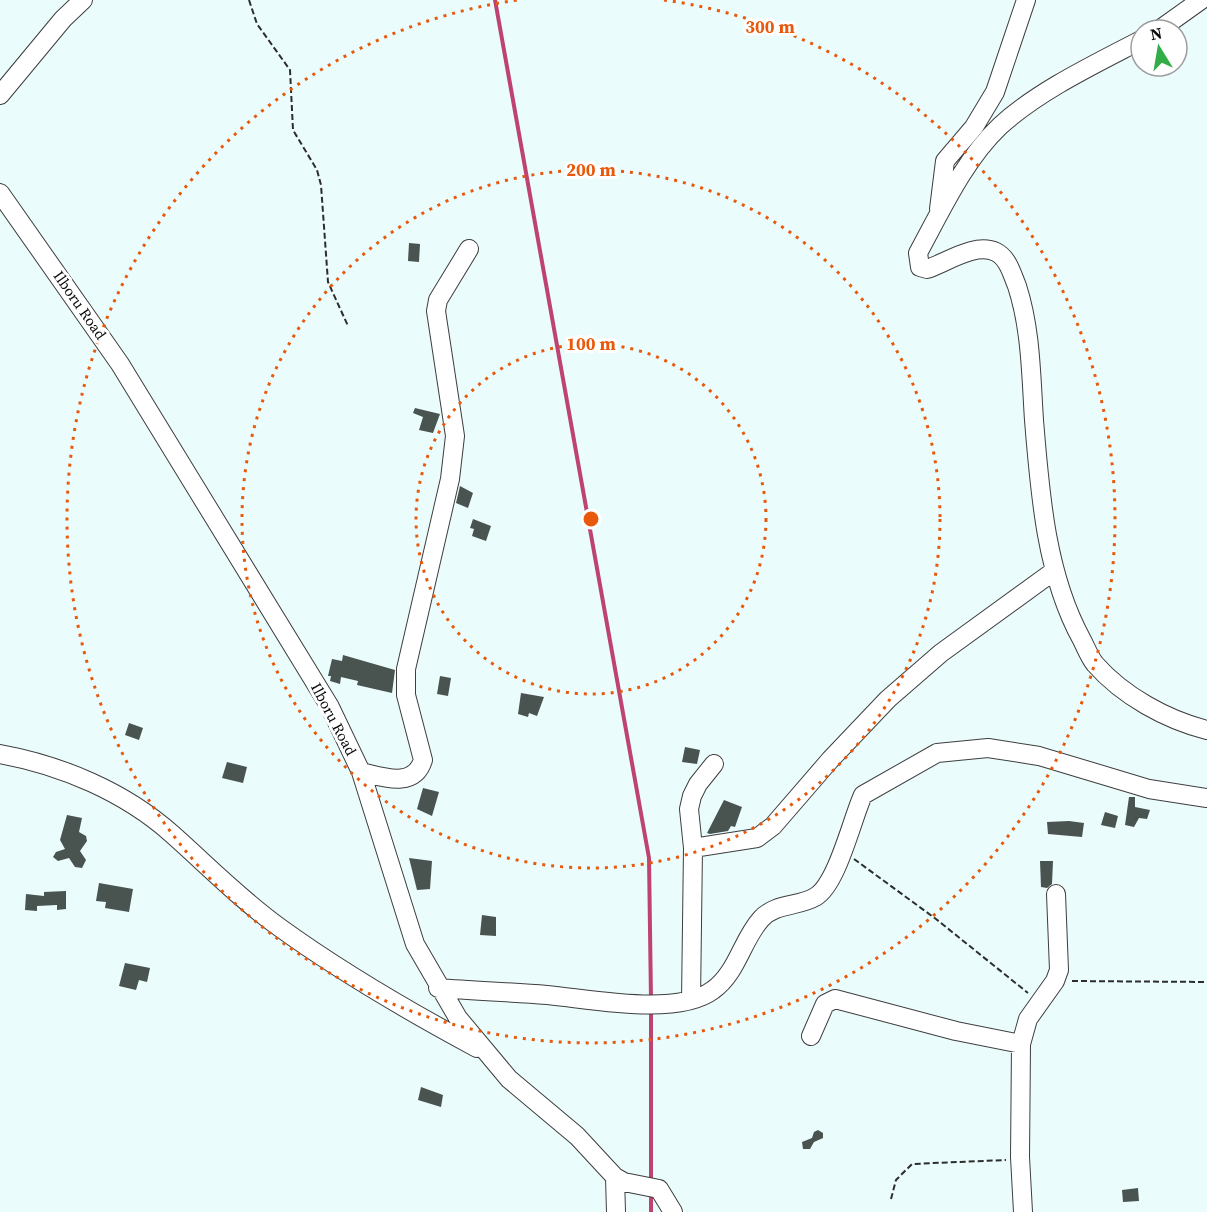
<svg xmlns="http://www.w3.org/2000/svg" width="1207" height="1212" font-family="'Source Serif 4',serif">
<rect width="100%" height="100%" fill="#ebfcfd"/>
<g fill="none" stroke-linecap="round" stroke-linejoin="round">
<path stroke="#bf4371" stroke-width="4" d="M 495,0 L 649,858 L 651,1000
M 651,1010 L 651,1183
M 651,1212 L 651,1193"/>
</g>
<path fill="#49534f" d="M 409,243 L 420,244 L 419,262 L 408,261 Z
M 415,408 L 440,414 L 433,433 L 419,430 L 423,417 L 413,413 Z
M 460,486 L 473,493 L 468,508 L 456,503 Z
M 473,519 L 491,526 L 486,541 L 472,536 L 474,529 L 470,528 Z
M 343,655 L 395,670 L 392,693 L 357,685 L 358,681 L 341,677 L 340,684 L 330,681 L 331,676 L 328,676 L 332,659 L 342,661 Z
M 440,676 L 451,678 L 448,696 L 437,694 Z
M 521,693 L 544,697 L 537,716 L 529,713 L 528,717 L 518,714 Z
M 129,723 L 143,728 L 139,740 L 125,735 Z
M 685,747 L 700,750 L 697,764 L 682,762 Z
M 227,762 L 247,767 L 243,783 L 222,778 Z
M 423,788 L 439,792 L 432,816 L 417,809 Z
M 1129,797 L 1135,797 L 1135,807 L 1150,810 L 1147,819 L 1139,818 L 1134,827 L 1125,825 Z
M 724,800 L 742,807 L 735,827 L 731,826 L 728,831 L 710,834 L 707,833 Z
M 1105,812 L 1118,816 L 1115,828 L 1101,825 Z
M 67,815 L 82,818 L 79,832 L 86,836 L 87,841 L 80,851 L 86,860 L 82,868 L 75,867 L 69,858 L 58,861 L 53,857 L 56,852 L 65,849 L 60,840 Z
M 1069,821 L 1084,823 L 1082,837 L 1048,834 L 1047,822 Z
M 409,858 L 432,861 L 430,889 L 417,890 Z
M 1040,861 L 1053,861 L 1052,884 L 1047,888 L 1041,887 Z
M 99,883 L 133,889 L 129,912 L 105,908 L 106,902 L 96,901 Z
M 66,891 L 66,909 L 57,910 L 57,905 L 37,906 L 37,911 L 25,910 L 26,894 L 44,896 L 44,892 Z
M 482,915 L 496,917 L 496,936 L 480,935 Z
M 125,963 L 150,968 L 147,982 L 139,980 L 136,990 L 119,986 Z
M 421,1087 L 443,1095 L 441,1107 L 418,1100 Z
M 818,1130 L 823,1133 L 823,1138 L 814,1142 L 810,1149 L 803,1149 L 802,1142 L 812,1138 L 814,1132 Z
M 1138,1188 L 1139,1201 L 1123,1202 L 1122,1190 Z"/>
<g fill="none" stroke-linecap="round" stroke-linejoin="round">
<g stroke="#3e3e3e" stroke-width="20">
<path id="minor" d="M 1159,30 L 1201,0
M 1141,40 C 1095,64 1038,91 1000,126 C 964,160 941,211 918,253 L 920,267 L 927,269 C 946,263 975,242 996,252 C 1008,258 1012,274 1017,286 C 1031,329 1031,375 1034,420 C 1040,494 1046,575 1082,640 C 1086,648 1090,658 1095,664 C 1123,696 1167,720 1207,730
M 0,95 L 63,19 L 83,0
M 0,193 L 120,364 L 330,707 L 361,772 L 415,944 L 458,1018 L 509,1079 L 577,1136 L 615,1177 L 624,1182 L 659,1189 L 673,1212
M 939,209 L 945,161 L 974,127 L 995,92 L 1026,0
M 0,754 C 61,765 125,792 172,834 C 207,865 240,899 279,927 C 341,972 410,1012 477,1048
M 361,772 C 383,777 414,789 423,760 L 406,695 L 406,669 L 450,479 L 455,436 L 436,311 L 438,300 L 469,249
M 693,848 L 757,838 L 773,826 L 830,760 L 888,699 L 941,653 L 1054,571
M 438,988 C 475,991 511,992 547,995 C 591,999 677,1017 713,990 C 737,973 742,940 761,919 C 775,903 798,907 815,897 C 837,885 852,819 863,795 L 937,753 L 988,748 L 1039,756 L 1149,789 L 1207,798
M 691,1000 L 693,848 L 689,809 L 692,796 L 698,784 L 714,764
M 811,1036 L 825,1004 L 835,999 L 956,1031 L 1021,1044
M 615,1177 L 616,1212
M 1023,1212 L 1020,1157 L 1021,1044 L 1028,1019 L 1055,981 L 1059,970 L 1056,894"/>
</g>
<path stroke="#2d2d2d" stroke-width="2" stroke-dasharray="6 3" stroke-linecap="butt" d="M 249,0 L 257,24 L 290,70 L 293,130 L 317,170 L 321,185 L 328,282 L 348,326
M 854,859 L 936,919 L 1028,993
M 1072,981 L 1207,982
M 891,1199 L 896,1180 L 912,1164 L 1006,1160"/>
<use href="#minor" stroke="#fff" stroke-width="18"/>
</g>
<g fill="none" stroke="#e8590c" stroke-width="3" stroke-dasharray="3 6">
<circle cx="591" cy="519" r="175"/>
<circle cx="591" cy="519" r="349"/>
<path d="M664 0A524 524 0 1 1 518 0"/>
</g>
<g text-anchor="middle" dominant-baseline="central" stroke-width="6" stroke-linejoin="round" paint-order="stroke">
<g font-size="15" fill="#0b0b0b" stroke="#fff">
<text transform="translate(80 305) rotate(55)">Ilboru Road</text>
<text transform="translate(334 719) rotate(62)">Ilboru Road</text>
</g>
</g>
<circle cx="591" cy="519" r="9" fill="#e8590c" stroke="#fff" stroke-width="3"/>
<g font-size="18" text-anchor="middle" font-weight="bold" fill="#e8590c" stroke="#fff" stroke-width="6" stroke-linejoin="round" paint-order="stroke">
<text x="770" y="33">300 m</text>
<text x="591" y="176">200 m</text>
<text x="591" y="350">100 m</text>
</g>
<g transform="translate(1159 48) rotate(349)"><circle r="28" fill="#ffffff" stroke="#9d9d9d" stroke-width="1.5"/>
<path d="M0-4.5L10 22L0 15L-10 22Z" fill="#32ad48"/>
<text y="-9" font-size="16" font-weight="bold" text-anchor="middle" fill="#0b0b0b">N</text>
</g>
</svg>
